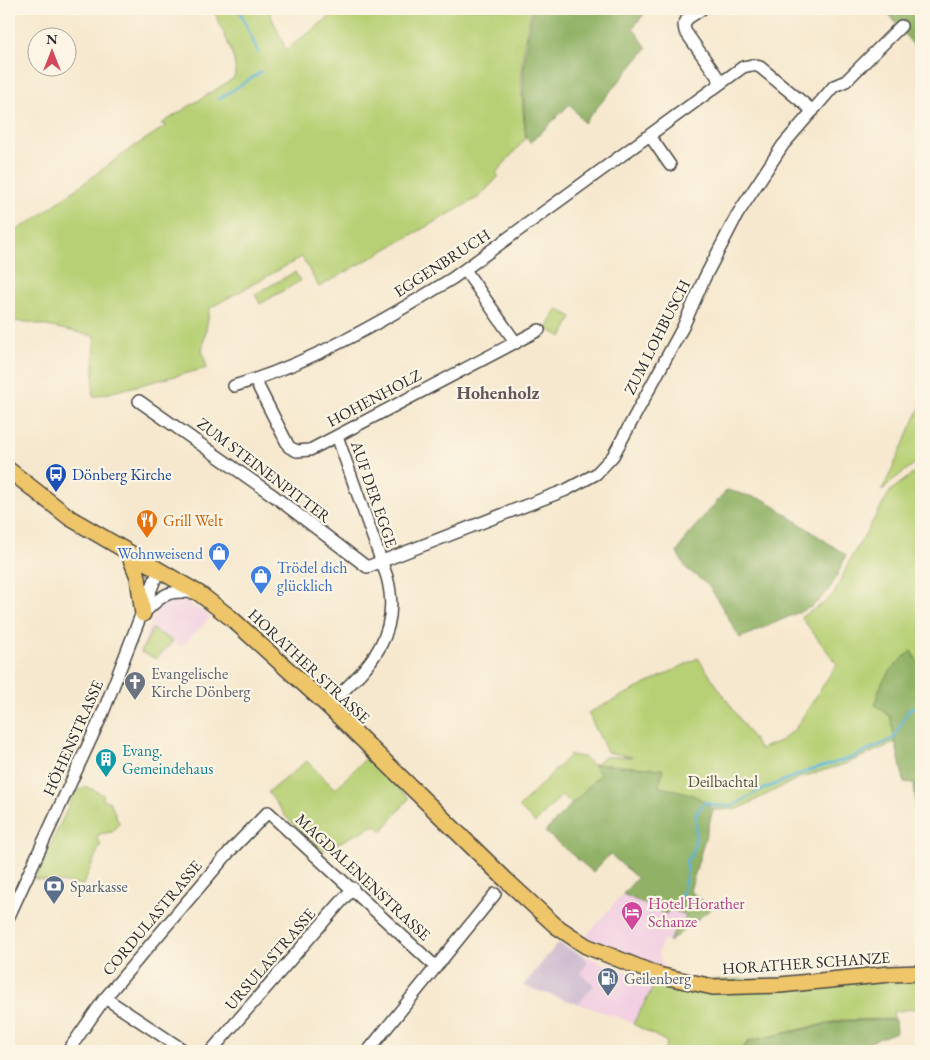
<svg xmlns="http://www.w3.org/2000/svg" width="930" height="1060" font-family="'EB Garamond',serif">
<rect width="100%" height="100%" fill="#fcf5e5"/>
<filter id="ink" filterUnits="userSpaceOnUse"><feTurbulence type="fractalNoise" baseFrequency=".02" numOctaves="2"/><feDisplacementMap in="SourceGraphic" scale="10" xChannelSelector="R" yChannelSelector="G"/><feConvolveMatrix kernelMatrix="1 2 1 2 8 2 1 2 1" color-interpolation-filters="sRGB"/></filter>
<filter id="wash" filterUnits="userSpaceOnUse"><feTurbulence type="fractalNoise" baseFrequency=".0096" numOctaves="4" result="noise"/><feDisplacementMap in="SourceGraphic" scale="20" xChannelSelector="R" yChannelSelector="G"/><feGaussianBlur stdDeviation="1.12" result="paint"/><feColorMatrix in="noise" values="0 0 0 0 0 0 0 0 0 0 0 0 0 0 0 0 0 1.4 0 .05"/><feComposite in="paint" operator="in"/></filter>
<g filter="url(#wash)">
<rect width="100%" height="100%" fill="#f6e8ce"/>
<path fill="#f2cfe2" d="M 171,600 L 183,600 L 211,617 L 181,647 L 174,642 L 162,657 L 139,654 L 154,615 L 161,606 Z
M 623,894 L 666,914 L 669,909 L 687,915 L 682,926 L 677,925 L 669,942 L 663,940 L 658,952 L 664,970 L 643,962 L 624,950 L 595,942 L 586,936 Z
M 584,956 L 655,983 L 633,1024 L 621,1018 L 578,1004 L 594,985 L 580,973 L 588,963 Z"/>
<path fill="#cfbdd0" d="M 558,943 L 584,956 L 588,963 L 580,973 L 594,985 L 578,1004 L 523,986 Z"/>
<path fill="#b7d075" stroke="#717e50" d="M 214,9 L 268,9 L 286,50 L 340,9 L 532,9 C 519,54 520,92 526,138 L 496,173 L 499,176 L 479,197 L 319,287 L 302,257 L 210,308 L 202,350 L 207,368 L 93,397 L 95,336 L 28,322 L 9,321 L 9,234 L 34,220 L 126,152 L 167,125 L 161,124 L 234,78 C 241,62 219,27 214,9 Z
M 295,272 L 300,281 L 260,304 L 255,294 Z
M 557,309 L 572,317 L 562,337 L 547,329 Z
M 921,405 L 921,459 L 893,480 L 882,491 Z
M 921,468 L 921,705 L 895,736 L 896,742 L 845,764 L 799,778 L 738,809 L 713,810 L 714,806 L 599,776 L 572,804 L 562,795 L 535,823 L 519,807 L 570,755 L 583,757 L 594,766 L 604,757 L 632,757 L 607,752 L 588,713 L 698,658 L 760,749 L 780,741 L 795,729 L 837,664 L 801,617 L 824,603 L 834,594 L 851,558 L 891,490 Z
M 152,629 L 173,641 L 156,659 L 141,652 Z
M 366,758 L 409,798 L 382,831 L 375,825 L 322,851 L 287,818 L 268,792 L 307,761 L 335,789 Z
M 85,786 L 104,795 L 102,799 L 110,802 L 119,823 L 112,832 L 99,834 L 97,840 L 101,843 L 83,885 L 35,879 L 74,794 Z
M 917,978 L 917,1008 L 893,1012 L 894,1019 L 841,1020 L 749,1041 L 739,1051 L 664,1051 L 667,1042 L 633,1024 L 657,980 Z"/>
<path fill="#91b266" stroke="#5e6e48" d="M 534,9 L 648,9 L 633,28 L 647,48 L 584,123 L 570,104 L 531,143 L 526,137 C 522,93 521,52 534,9 Z
M 885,9 L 921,9 L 921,55 Z
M 727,490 L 765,500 L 846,555 C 837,577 830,593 811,607 L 740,638 L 710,587 L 687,569 L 677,553 L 686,537 Z
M 911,651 L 921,667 L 921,888 L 914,783 L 904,782 L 890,716 L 875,705 C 880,678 891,669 911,651 Z
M 593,764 L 663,769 L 659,787 C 680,791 699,793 713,810 L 690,891 L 712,908 L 669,942 L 677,925 L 682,926 L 686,915 L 670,909 L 666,914 L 623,894 L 637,878 L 610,854 L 593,872 L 545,832 L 600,774 Z
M 895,1020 L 896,1032 L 868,1043 L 870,1051 L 741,1051 L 750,1041 L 842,1021 Z"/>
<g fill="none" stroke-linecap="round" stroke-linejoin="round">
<path stroke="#5ab2d7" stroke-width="2.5" d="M 239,9 L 258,52
M 219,99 L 261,72
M 678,905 C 682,896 690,869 686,861 C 698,852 696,827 696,814 L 705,802 L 717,806 L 732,806 L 759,791 L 807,771 L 851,758 L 893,739 L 910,708 L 918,707 L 921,704"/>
</g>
</g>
<g filter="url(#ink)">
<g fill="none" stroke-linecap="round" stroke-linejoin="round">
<g stroke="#494743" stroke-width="14">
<path id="minor" d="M 702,9 L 687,19 L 684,25 L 685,31 L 721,82
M 650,136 L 670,165
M 465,270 L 516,343
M 255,380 L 289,447 L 297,451 L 310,450 L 539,330
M 234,386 C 311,363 385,320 453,278 L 743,67 L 752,65 L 760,67 L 813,111
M 139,401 L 274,496 L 367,567 L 566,490 L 596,474 L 613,456 L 683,327 L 704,279 L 737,215 L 783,145 L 834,86 L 846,81 L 901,26
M 146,611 C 164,593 169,590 195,593
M 328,706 C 367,668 403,637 387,577 L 337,436
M 9,916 L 102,715 L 159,569
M 105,998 L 185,1051
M 68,1051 L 105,998 L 230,851 L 268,812 L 436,967
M 211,1051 L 353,888
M 368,1051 L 495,894"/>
</g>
<g stroke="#494743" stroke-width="18">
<path id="major" d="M 9,470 L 70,518 L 200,594 L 231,618 L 328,706 L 506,880 L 556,926 L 586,946 L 658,975 L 713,987 L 780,985 L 890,974 L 921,973
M 128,552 L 138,577 L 143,614"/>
</g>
<use href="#minor" stroke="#fff" stroke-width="11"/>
<use href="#major" stroke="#eec569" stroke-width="15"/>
</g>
</g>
<defs>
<g id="bus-pin" transform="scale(1.125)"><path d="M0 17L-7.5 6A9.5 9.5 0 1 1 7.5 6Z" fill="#1a4fb4" stroke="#fcf5e5"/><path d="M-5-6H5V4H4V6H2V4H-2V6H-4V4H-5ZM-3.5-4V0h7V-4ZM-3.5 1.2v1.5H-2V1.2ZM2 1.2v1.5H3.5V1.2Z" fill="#fff"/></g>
<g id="restaurant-pin" transform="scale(1.125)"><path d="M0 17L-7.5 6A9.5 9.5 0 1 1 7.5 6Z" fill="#e8710a" stroke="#fcf5e5"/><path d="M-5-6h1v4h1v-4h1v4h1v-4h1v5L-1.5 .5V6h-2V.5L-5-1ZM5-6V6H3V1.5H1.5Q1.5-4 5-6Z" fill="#fff"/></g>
<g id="shop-pin" transform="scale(1.125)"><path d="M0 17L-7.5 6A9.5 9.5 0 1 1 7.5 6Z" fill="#3f7fe0" stroke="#fcf5e5"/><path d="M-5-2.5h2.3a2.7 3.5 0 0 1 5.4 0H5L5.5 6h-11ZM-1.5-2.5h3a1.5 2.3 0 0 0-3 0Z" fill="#fff"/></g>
<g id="church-pin" transform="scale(1.125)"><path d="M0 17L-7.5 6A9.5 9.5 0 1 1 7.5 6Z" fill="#6b7280" stroke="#fcf5e5"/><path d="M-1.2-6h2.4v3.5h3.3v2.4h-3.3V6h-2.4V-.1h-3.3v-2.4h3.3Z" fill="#fff"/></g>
<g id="building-pin" transform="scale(1.125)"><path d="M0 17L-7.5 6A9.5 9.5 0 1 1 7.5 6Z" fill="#0f9aa8" stroke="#fcf5e5"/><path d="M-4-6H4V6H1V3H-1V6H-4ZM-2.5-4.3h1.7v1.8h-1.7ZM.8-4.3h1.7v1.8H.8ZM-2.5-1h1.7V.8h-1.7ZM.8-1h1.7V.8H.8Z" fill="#fff"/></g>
<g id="bank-pin" transform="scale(1.125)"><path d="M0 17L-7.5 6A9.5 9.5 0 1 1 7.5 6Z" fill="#5c6f8a" stroke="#fcf5e5"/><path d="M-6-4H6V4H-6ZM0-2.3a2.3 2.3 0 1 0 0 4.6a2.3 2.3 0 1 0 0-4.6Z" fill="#fff"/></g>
<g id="hotel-pin" transform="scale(1.125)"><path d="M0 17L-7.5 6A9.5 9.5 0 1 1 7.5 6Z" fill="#d1479c" stroke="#fcf5e5"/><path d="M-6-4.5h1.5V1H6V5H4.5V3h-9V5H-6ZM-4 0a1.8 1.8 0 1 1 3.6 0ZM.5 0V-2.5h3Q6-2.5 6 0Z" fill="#fff"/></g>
<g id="fuel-pin" transform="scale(1.125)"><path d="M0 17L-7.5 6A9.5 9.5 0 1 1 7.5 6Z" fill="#5c6f8a" stroke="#fcf5e5"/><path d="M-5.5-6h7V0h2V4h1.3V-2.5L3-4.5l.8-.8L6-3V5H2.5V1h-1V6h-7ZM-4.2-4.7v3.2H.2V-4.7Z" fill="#fff"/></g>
</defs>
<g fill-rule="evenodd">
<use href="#bus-pin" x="56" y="474"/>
<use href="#restaurant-pin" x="147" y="520"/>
<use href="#shop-pin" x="219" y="553"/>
<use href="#shop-pin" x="261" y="576"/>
<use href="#church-pin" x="135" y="682"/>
<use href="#building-pin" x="106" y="759"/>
<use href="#bank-pin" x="54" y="886"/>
<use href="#hotel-pin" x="632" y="912"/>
<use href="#fuel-pin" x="608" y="978"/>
</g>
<g text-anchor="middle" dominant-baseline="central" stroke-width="4.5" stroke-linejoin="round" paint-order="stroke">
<g font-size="16" fill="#2b2b2b" stroke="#fcf5e5">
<text transform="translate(442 263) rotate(-33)">EGGENBRUCH</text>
<text transform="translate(657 337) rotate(-63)">ZUM LOHBUSCH</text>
<text transform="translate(374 398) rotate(-28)">HOHENHOLZ</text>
<text transform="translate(264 470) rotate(37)">ZUM STEINENPITTER</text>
<text transform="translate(374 494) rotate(71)">AUF DER EGGE</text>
<text transform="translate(309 666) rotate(43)">HORATHER STRASSE</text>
<text transform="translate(73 738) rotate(-66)">HÖHENSTRASSE</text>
<text transform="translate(363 877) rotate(43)">MAGDALENENSTRASSE</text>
<text transform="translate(152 918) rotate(-50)">CORDULASTRASSE</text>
<text transform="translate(270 959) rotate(-49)">URSULASTRASSE</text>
<text transform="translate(806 963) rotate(-4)">HORATHER SCHANZE</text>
</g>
<g font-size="16" fill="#164399" stroke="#fcf5e5" text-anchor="start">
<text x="72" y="474">Dönberg Kirche</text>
</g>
<g font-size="16" fill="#c56008" stroke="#fcf5e5" text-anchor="start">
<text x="163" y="520">Grill Welt</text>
</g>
<g font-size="16" fill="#366cbe" stroke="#fcf5e5" text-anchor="end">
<text x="203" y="553">Wohnweisend</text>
<text x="277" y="567" text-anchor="start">Trödel dich<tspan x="277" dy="18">glücklich</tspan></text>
</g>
<g font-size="16" fill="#5b616d" stroke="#fcf5e5" text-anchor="start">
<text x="151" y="673">Evangelische<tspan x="151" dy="18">Kirche Dönberg</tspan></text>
</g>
<g font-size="16" fill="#0d838f" stroke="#fcf5e5" text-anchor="start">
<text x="122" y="750">Evang.<tspan x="122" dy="18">Gemeindehaus</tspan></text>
</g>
<g font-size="16" fill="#4e543e" stroke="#fcf5e5">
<text x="723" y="781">Deilbachtal</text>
</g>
<g font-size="16" fill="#4e5e75" stroke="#fcf5e5" text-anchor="start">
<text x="70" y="886">Sparkasse</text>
<text x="624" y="978">Geilenberg</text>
</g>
<g font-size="16" fill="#b23c85" stroke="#fcf5e5" text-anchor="start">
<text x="648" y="903">Hotel Horather<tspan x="648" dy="18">Schanze</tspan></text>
</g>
<g font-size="18" font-weight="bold" fill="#65565e" stroke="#fcf5e5">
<text x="498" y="392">Hohenholz</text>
</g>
</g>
<rect width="930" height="1060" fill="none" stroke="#fcf5e5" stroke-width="30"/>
<g transform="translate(52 52)"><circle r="24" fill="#fcf5e5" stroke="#a8a49b"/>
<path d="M0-4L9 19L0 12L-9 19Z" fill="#d1495b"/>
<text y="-8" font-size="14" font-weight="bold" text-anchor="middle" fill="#2b2b2b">N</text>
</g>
</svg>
